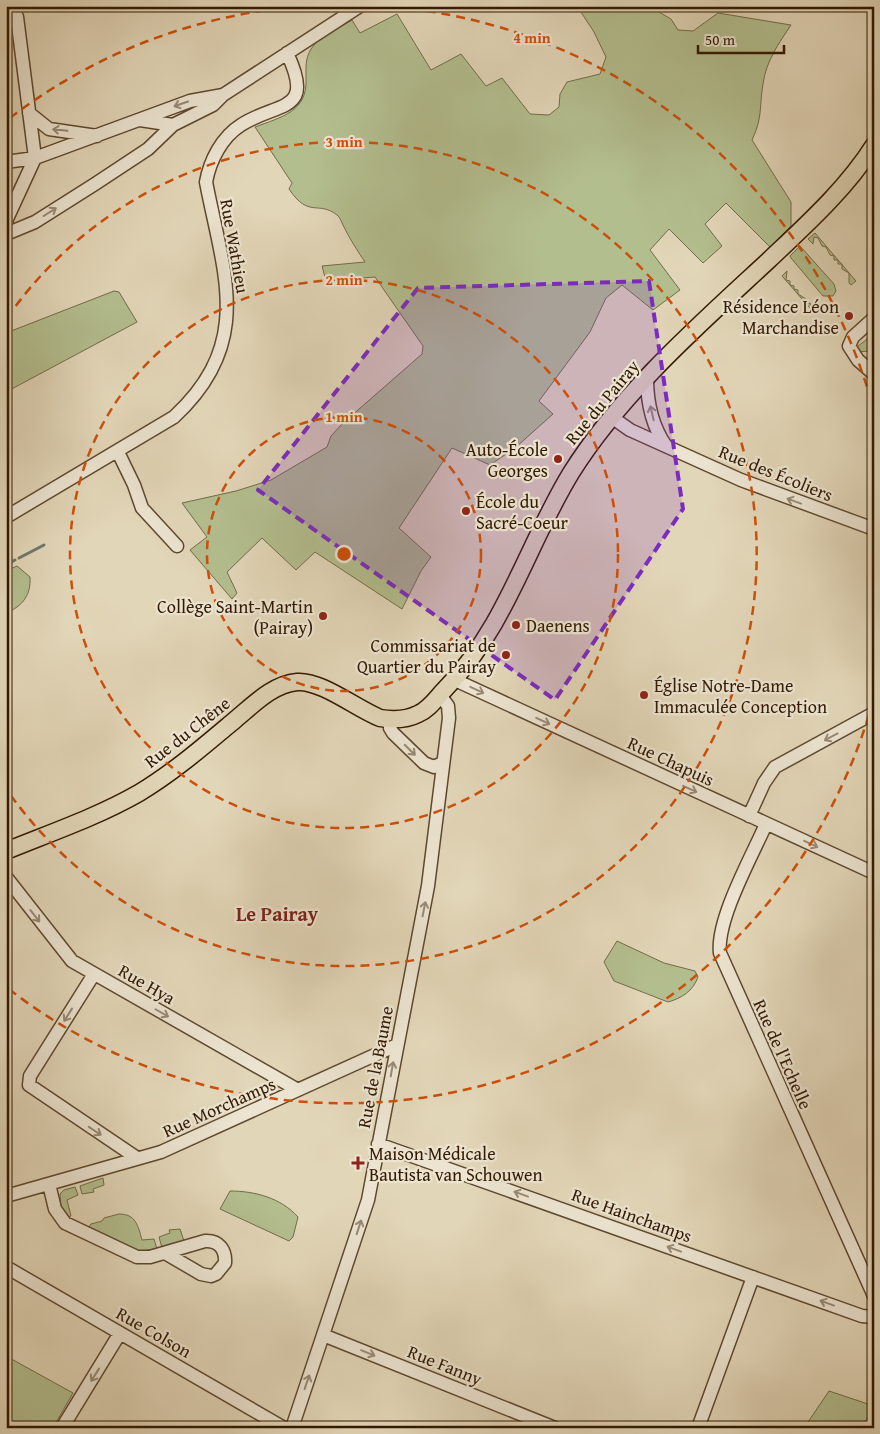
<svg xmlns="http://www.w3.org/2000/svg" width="880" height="1434" font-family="'Gentium Book Plus',serif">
<rect width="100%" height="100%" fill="#e2d6b8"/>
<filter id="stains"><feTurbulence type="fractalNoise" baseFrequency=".004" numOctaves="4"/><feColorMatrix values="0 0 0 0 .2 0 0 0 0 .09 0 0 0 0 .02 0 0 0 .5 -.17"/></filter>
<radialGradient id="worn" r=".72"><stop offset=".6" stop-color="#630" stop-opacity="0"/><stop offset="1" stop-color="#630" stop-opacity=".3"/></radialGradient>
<path fill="#b3be8f" stroke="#726c48" d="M 577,6 L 661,6 L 659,12 L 671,19 L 678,30 L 693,31 L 718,13 L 791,25 C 779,43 766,61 763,84 C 759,107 763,117 752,140 L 791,202 L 791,226 L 770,247 L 726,203 L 705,224 L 722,246 L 703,263 L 669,229 L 650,250 L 680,290 L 653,310 L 622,285 L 606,298 L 590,332 L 539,401 L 553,414 L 515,448 L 490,465 L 452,448 L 399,528 L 431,557 L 421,571 L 402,609 L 315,552 L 296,570 L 262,538 L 227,572 L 237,593 L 232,599 L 190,550 L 207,537 L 182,503 L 236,491 L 271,480 L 327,447 L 331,436 L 342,424 L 422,354 L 423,346 L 375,277 L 326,281 L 322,266 L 365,262 C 357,250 349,238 343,225 C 341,221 340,217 337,215 C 318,200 309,219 289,189 L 292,183 L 255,127 C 281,117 308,112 306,78 C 306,67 305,59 311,49 C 320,35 339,28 352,20 L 360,33 L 397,14 L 431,70 L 461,54 L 486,86 L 502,78 L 530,114 L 549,115 L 559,107 L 560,94 L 567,82 L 600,74 L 606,57 L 594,32 Z
M 815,233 L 856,281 L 851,285 L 849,283 L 849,273 L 842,269 L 842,264 L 838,264 L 838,260 L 834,260 L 834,256 L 830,255 L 826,247 L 822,246 L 818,238 L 814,237 L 813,244 L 808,239 Z
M 800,246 L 834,284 L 836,291 L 833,296 L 823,296 L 791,258 L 790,256 Z
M 787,271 L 786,280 L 790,281 L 790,285 L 794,286 L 794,289 L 798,290 L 798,294 L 806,299 L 806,303 L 810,303 L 813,312 L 818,312 L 819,305 L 823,308 L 816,315 L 782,276 Z
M 114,291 L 119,292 L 137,322 L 6,392 L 6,333 Z
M 870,337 L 874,338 L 874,355 L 870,355 L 870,351 L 856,352 L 854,349 Z
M 17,566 L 30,577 C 31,595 23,606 6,613 L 6,571 Z
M 617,941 L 664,963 L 695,971 L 698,977 C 693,991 682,998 668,1002 L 614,981 L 604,962 Z
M 103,1178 L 104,1185 L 93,1189 L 94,1192 L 82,1194 L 80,1186 Z
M 75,1187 L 78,1195 L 67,1200 L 71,1216 L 69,1217 L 61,1209 L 60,1194 L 64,1190 Z
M 230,1191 C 255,1191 281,1198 298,1217 L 293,1237 L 289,1241 L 220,1209 Z
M 119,1214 C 136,1214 138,1226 142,1240 L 154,1239 L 157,1249 L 138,1251 L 89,1227 L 91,1224 L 102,1221 L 104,1218 Z
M 180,1229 L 184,1241 L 162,1248 L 159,1237 L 170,1233 L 169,1230 Z
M 6,1356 L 73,1393 L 54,1426 L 6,1424 Z
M 829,1391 L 874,1406 L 874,1409 L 860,1428 L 804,1428 Z"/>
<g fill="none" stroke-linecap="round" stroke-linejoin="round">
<path stroke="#6e786d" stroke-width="3" d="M 19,558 L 44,545
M 6,565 L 15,560"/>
<g stroke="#5e482e" stroke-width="15">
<path id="minor" d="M 12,6 L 17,17 L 35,158
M 29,113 L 49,129 L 97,136
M 140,120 L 173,125 L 213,105 L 223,95
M 6,162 L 35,158 L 190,101 L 223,95 L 360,6
M 6,221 L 35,158
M 6,234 L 35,222 L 95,184 L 148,149 L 173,125
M 874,318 L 853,337 L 849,346 L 858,360 L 874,374
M 647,378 C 647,402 652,426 666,446
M 613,418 L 630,430 L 741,480 L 874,529
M 118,452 L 134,485 L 142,508 L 177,546
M 6,517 L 174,417 C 254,343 224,275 206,182 C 210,160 222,137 241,125 C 278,101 316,114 287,53
M 455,680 L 874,873
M 389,720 L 390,728 L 393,733 L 424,763 L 434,767 L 442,763
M 749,816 L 764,783 L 775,767 L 874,713
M 766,824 C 752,856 716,920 720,953 L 874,1296
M 6,877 L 72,961 L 298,1090
M 94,974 L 30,1076 L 29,1085 L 137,1158
M 378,1144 L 862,1316 L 874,1317
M 49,1184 L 55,1209 L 65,1223 L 137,1257 L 150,1257 L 205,1241 C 219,1240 226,1250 225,1263 L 216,1274 L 211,1276 L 201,1274 L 165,1253
M 6,1196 L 161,1152 L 397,1045
M 6,1267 L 284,1428
M 323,1335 L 555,1428
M 62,1428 L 120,1333
M 292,1428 L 368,1200 L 428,886 L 449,718 L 448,706 L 440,695
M 698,1428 L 753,1277"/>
</g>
<g stroke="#321900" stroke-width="19">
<path id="major" d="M 6,851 C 50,833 97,817 139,793 C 174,772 205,745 236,719 C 253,705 273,684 297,682 C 321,680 357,709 380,718 C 392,720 406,720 418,714 C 430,709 437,697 446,688 C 506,627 527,545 571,473 C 621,393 700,324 769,260 C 807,224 846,189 874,145"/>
</g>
<use href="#minor" stroke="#ece4d1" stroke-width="12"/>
<use href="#major" stroke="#e2d6b8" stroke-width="16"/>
</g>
<defs><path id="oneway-shaft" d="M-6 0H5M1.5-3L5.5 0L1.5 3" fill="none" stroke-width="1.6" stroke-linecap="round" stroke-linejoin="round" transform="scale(1.25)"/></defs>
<g stroke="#988973">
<use href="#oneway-shaft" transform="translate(181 104) rotate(161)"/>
<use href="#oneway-shaft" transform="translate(60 130) rotate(-174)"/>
<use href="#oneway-shaft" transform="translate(50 212) rotate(-32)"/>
<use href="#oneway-shaft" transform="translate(652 413) rotate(-103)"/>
<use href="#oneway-shaft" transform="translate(794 501) rotate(-160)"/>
<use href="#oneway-shaft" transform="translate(477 690) rotate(25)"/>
<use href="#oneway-shaft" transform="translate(543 721) rotate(25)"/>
<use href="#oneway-shaft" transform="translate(831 737) rotate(152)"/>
<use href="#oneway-shaft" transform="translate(410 750) rotate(45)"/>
<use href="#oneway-shaft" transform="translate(690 789) rotate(25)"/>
<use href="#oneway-shaft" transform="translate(811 844) rotate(25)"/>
<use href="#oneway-shaft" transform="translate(424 909) rotate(-79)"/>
<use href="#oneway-shaft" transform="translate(35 916) rotate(52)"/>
<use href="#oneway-shaft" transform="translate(162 1013) rotate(30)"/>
<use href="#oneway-shaft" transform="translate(68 1015) rotate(122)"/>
<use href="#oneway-shaft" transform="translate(392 1069) rotate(-80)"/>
<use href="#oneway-shaft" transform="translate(95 1131) rotate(34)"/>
<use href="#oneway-shaft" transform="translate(521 1194) rotate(-160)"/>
<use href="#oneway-shaft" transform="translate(359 1227) rotate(-72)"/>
<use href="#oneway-shaft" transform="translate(674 1249) rotate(-160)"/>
<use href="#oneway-shaft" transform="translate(827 1303) rotate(-160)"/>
<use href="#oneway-shaft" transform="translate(368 1353) rotate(22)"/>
<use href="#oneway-shaft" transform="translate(95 1375) rotate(122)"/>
<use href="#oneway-shaft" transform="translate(307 1382) rotate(-71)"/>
</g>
<path fill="#7b2cbf" fill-opacity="0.2" stroke="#7b2cbf" stroke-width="4" stroke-dasharray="10 6" stroke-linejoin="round" d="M 649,281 L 683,509 L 555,700 L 258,490 L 418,288 Z"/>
<g fill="none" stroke="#cd4f0a" stroke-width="2.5" stroke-dasharray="9 6">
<circle cx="344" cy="554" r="137"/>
<circle cx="344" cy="554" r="274"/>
<path d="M7 318A412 412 0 1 1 7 790"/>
<path d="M873 701A549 549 0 0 1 10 990M10 118A549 549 0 0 1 306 6M382 6A549 549 0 0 1 873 407"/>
</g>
<g fill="#8f2418" stroke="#ece4d1" stroke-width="2">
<circle cx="849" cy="316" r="5"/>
<circle cx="558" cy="459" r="5"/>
<circle cx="466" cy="511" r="5"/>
<circle cx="323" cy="616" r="5"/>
<circle cx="516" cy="625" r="5"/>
<circle cx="506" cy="655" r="5"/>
<circle cx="644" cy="695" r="5"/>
<path d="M355.5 1155.5h5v5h5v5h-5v5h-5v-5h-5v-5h5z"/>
</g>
<g text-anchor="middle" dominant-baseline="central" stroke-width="4.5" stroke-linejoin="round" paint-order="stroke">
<g font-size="18" fill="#321900" stroke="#ece4d1">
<text transform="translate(235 246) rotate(80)">Rue Wathieu</text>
<text transform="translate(602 402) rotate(-50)">Rue du Pairay</text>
<text transform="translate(776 473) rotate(22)">Rue des Écoliers</text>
<text transform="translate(187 732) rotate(-38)">Rue du Chêne</text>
<text transform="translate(671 761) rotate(25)">Rue Chapuis</text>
<text transform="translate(147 984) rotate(30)">Rue Hya</text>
<text transform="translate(783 1054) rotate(66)">Rue de l'Echelle</text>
<text transform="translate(375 1067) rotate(-79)">Rue de la Baume</text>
<text transform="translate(219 1107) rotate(-24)">Rue Morchamps</text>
<text transform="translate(632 1215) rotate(20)">Rue Hainchamps</text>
<text transform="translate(154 1332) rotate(30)">Rue Colson</text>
<text transform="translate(445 1365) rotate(22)">Rue Fanny</text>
</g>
<g font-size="18" fill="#321900" stroke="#ece4d1" text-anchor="end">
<text x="839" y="306">Résidence Léon<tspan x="839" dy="21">Marchandise</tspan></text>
<text x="548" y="449">Auto-École<tspan x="548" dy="21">Georges</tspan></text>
<text x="476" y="501" text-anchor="start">École du<tspan x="476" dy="21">Sacré-Coeur</tspan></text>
<text x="313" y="606">Collège Saint-Martin<tspan x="313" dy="21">(Pairay)</tspan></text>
<text x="526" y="625" text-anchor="start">Daenens</text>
<text x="496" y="645">Commissariat de<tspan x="496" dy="21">Quartier du Pairay</tspan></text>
<text x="654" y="685" text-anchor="start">Église Notre-Dame<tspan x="654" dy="21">Immaculée Conception</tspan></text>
<text x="369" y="1153" text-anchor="start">Maison Médicale<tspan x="369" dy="21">Bautista van Schouwen</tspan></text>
</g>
<g font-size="20" font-weight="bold" fill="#7a1f14" stroke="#ece4d1">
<text x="277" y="913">Le Pairay</text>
</g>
</g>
<circle cx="344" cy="554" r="8" fill="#cd4f0a" stroke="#ece4d1" stroke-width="2.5"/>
<g font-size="15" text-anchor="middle" font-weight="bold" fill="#cd4f0a" stroke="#ece4d1" stroke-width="4.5" stroke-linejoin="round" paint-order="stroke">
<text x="532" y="43">4 min</text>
<text x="344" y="147">3 min</text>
<text x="344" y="285">2 min</text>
<text x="344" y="422">1 min</text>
</g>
<rect width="880" height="1434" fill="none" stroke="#e2d6b8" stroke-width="25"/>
<rect x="8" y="8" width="865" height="1419" fill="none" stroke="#321900" stroke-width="2.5"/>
<rect x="12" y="12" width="855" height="1409" fill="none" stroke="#321900"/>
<path d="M698 45v8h86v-8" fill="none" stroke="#321900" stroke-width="2.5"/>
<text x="705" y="45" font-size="15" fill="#321900" stroke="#ece4d1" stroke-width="4" paint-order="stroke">50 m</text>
<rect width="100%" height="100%" filter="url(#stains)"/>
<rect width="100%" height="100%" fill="url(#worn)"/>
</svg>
